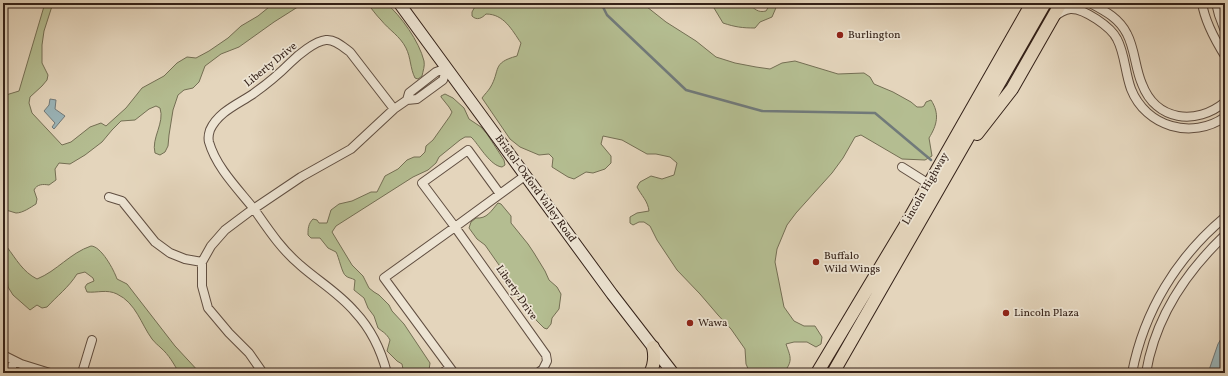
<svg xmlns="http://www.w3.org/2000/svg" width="1228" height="376" font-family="Vollkorn,serif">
<rect width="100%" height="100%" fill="#e4d5bc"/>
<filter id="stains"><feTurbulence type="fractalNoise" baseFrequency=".005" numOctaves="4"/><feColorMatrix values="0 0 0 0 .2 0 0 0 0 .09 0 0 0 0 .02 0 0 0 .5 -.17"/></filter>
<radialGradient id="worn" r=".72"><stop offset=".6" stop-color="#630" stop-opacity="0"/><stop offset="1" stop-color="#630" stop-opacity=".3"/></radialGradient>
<path fill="#b4bd91" stroke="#746f54" d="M 45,3 L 53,3 L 44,31 L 42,45 L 42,63 L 48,75 L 47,80 L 42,86 L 30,97 L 29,103 L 32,113 L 62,145 L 71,142 L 90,127 L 101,123 L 106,126 L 126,108 L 142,88 L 164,76 L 177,63 L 187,57 L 196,58 L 209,51 L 228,38 L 241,26 L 258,16 L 274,3 L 304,3 L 274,22 L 239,47 L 221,54 L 205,66 L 199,82 L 193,88 L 184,90 L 178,95 L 173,110 L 169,135 L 168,146 L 165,152 L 160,155 L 155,153 C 151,138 165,123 160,108 L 156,106 L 149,109 L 135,120 L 121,121 L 112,130 L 102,142 L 85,155 L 70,164 L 59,163 L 55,169 L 56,180 L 49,185 C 43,184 37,184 34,190 L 37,199 L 36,204 C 31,207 23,213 16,213 C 12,212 8,210 3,210 L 3,94 L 6,95 L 19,91 Z
M 367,3 L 386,3 C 401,16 419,41 424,61 C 425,66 423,71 422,76 L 418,79 L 415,78 C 410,68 411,58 406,48 C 400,36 389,30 381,20 C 376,15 372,9 367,3 Z
M 477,3 L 642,3 L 666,22 L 696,41 L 716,57 L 735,63 L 756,67 L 770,69 L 782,63 L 795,61 L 838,74 L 864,73 L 870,77 L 874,84 L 893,92 L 911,102 L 917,107 L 922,107 L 924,106 L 926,102 L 931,100 C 940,114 937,125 929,138 L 932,156 L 925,160 L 902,159 L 861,135 L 855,137 L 843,158 L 832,173 L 796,213 L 787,225 L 777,249 L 775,262 L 784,307 L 794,321 L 804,326 L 815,326 L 822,337 L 821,344 L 816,347 L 807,342 L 794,342 L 786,344 C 790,356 794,361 783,373 L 750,373 L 746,364 L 745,349 L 731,329 L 718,315 L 700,294 L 677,270 L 657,240 L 650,226 L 644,222 L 639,222 L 633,225 L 630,223 L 630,217 L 637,213 L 649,211 C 648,201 641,195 637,187 L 640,182 L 651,176 L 662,179 L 674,175 L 677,163 L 670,157 L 656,154 L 647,154 L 622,140 L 603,136 L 601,144 L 611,156 L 611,163 L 605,169 L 593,173 L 586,172 L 574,179 L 568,177 L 552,167 L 553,158 L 549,154 L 539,155 L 520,147 L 510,139 L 482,98 C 485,94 488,91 490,88 C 501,70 491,63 517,56 L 521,43 C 512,30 504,14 486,14 C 482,18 477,21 472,16 L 472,12 Z
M 711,3 L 749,3 C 754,9 758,13 766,11 L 771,3 L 778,3 L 772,17 L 760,22 L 755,28 C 742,28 735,27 723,23 Z
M 445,94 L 453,98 L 464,108 L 469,119 L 481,127 L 487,134 L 504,160 L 505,165 L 502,167 C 491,166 480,147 473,139 L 471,137 L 465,137 L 460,140 L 439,157 L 436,163 L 428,170 L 413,177 L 336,226 L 332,232 L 352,265 L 363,276 L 369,288 L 374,292 L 379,295 L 389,305 L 392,311 L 404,324 L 430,363 L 429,370 L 427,373 L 409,373 L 403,369 L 402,364 L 397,361 L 387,351 L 390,340 C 386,333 384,333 378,328 L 374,316 L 368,308 L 364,298 L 354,290 L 355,280 C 352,278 348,278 346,276 C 342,274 339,257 336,252 L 328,248 L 320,238 L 311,238 L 308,235 C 308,229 308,224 313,219 L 317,220 L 319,223 L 327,223 L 331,210 L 339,204 L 352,201 L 371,192 L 377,192 L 385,176 L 398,169 L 407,160 L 414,157 L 420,157 L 425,152 L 426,146 L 433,140 L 450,116 L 452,112 L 449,107 L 441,97 L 441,96 Z
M 498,203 L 501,204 L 511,216 L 511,223 L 528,244 L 534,253 L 545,271 L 549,280 L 557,287 L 561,294 L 559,309 L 552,318 L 551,324 L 547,329 L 544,328 L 537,321 L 520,301 L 514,287 L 506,275 L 485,245 L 477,239 L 469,228 L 471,222 L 476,218 C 487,219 491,211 498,203 Z
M 91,246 C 101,246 114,270 117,279 L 127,284 L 175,346 L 200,373 L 179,373 C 174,364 169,355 161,348 C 158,345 155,343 152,339 C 141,324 136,303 117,294 C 107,289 97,293 87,292 L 85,287 L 87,284 L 94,281 L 93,278 L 85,272 L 77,274 C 69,287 57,296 47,307 L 42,308 L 37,305 L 30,310 L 13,295 L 8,287 L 7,275 L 3,269 L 3,247 L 7,247 C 16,259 23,272 37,279 C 57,271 70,253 91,246 Z"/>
<path fill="#9ab6bb" stroke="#717a7a" d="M 50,99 L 56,100 L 55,109 L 65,116 L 54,129 L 52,127 L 55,123 L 44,111 L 49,105 Z
M 1225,332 L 1225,373 L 1208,373 L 1218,344 Z"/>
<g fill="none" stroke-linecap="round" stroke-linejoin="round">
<path stroke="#717a7a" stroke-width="2.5" d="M 601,3 L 607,15 L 686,90 L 762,111 L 875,113 L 931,160"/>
<g stroke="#604e41" stroke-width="10">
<path id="street" d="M 1090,3 C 1105,11 1119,18 1127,34 C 1135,49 1135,68 1142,84 C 1156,121 1196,126 1225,102
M 1202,3 C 1205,22 1215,40 1225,56
M 1216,3 L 1219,15 L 1225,31
M 1054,17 C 1059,13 1064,10 1070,9 C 1084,8 1111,27 1117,39 C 1125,54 1125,73 1131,89 C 1146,127 1192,140 1225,117
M 407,100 L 417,99 L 443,80 L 447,68
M 407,100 L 409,93 L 436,72 L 447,68
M 902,167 L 929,184
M 500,194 L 468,150 L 422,183 L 455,227 L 526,175
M 109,197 L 122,201 L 155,242 L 170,253 L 185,259 L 202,262
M 3,355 L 21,364 L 50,373
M 11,373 L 13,361
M 82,373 L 92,340
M 263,373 L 249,353 L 229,333 L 208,308 L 202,286 L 202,262 L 211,246 L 225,230 L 249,212 L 301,177 L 351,149 L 394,109 L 407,100
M 387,373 C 381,350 371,329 355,312 C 339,293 318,281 300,265 C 281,249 268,229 254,209 C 238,189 216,167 209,142 C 208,138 209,133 210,130 C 218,112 238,104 253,94 C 267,84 279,74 290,63 C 298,55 315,41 326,40 C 335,39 343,47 350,52 L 394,109
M 443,373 L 449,367
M 454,373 L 384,278 L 455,227 L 546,355 L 547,361 L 543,369 L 538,373
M 1132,373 C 1144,311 1177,257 1225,217
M 1146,373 C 1155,319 1186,272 1225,235"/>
</g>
<g stroke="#342118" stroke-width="13">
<path id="secondary" d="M 399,3 L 612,294 L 673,373"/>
</g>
<g stroke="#342118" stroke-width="14">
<path id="primary" d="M 977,134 L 1012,89 L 1061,3
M 650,373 C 655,364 655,356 653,347
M 817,373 L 905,226 L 1032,3
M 833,373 L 1045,3"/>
</g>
<use href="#street" stroke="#ede4d3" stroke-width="8"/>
<use href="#secondary" stroke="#ede4d3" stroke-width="11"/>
<use href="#primary" stroke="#e4d5bc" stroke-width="12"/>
</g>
<g fill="#8f2418" stroke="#ede4d3" stroke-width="1.5">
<circle cx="840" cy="35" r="4"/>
<circle cx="816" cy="262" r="4"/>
<circle cx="1006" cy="313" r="4"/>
<circle cx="690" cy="323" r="4"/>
</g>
<g text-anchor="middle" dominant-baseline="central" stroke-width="3.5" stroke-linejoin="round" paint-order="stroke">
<g font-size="11" fill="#342118" stroke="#ede4d3" text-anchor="start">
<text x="848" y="35">Burlington</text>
<text x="824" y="256">Buffalo<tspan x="824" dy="13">Wild Wings</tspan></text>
<text x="1014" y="313">Lincoln Plaza</text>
<text x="698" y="323">Wawa</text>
</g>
<g font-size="11" fill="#342118" stroke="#ede4d3">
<text transform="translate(271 65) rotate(-39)">Liberty Drive</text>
<text transform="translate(535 189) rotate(54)">Bristol-Oxford Valley Road</text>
<text transform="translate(926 189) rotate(-60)">Lincoln Highway</text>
<text transform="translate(516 293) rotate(55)">Liberty Drive</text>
</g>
</g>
<rect width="1228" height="376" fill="none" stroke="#e4d5bc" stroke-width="16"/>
<rect x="4" y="4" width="1220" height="368" fill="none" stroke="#342118" stroke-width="2"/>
<rect x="8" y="8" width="1212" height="360" fill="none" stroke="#342118"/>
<rect width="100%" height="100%" filter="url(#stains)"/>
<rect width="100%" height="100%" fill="url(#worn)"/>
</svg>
